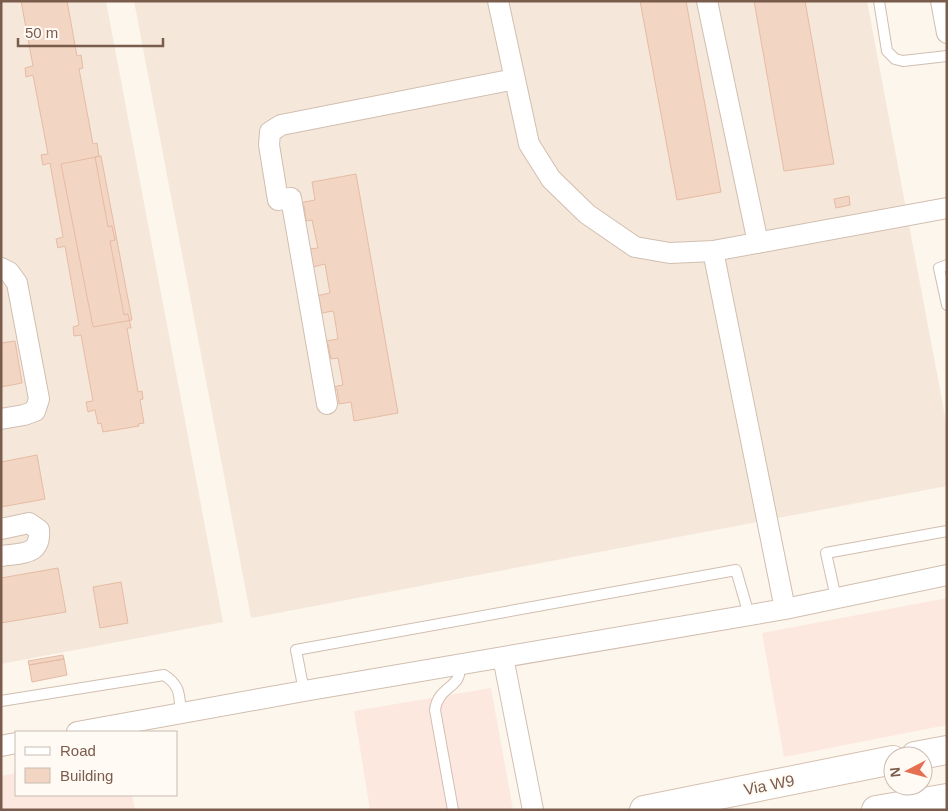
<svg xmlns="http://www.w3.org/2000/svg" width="948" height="811" font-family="Helvetica,sans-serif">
<rect width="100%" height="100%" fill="#fdf6ec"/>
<path fill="#f5e8da" d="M 1,1 L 106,1 L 223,622 L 1,664 Z
M 134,1 L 867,1 L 947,427 L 947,486 L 251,618 Z"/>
<path fill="#fde8e0" d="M 947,598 L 947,725 L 784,757 L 762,633 Z
M 491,688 L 513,809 L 370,810 L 354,711 Z
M 16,773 L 16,795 L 132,795 L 135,810 L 1,810 L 1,776 Z"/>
<path fill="#f3d5c3" stroke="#e6bba3" d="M 21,1 L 67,1 L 77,56 L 81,55 L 83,68 L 79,69 L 93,144 L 97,143 L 99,156 L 95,157 L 108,227 L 112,226 L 115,240 L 110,241 L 124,315 L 128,314 L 131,328 L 127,328 L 138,392 L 142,391 L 143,399 L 140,400 L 144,423 L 138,424 L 139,426 L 103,432 L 101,423 L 98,424 L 95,410 L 88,412 L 86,402 L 93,401 L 81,335 L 74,336 L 73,327 L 79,325 L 65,246 L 58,248 L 56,239 L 63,237 L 50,163 L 43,165 L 41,155 L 48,154 L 33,75 L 26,77 L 25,68 L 33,66 Z
M 640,1 L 686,1 L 721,192 L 677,200 Z
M 754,1 L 805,1 L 834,164 L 784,171 Z
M 101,156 L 132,320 L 93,327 L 61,164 Z
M 356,174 L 398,413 L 354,421 L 351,402 L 339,404 L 337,389 L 334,390 L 333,387 L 343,385 L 338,358 L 331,359 L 328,344 L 326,344 L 326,341 L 338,339 L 334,314 L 333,311 L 322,313 L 319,298 L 317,298 L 316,296 L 330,293 L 325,264 L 313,267 L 311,252 L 308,253 L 308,249 L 318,248 L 312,220 L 306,221 L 304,206 L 300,207 L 299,203 L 315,200 L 312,182 Z
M 849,196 L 850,205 L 836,208 L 834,199 Z
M 15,341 L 22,383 L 1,387 L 1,343 Z
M 37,455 L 45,499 L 1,507 L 1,462 Z
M 58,568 L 66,612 L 1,623 L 1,578 Z
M 121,582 L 128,623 L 100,628 L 93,587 Z
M 63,655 L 64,659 L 29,665 L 28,661 Z
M 64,659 L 67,675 L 32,682 L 29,665 Z"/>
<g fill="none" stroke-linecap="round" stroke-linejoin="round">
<g stroke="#d1beb0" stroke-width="12">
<path id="lane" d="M 879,1 L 887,51 L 895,59 L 903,61 L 947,56
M 947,265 L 939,268 L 947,305
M 836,598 L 826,553 L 947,531
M 304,691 L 296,650 L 736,570 L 749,615
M 1,701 L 164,675 C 181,686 179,695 181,714
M 453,810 L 435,710 C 438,685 464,688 459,665"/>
</g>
<g stroke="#d1beb0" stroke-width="22">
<path id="street" d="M 498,1 L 529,144 L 551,179 L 587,214 L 635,247 L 670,253 L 713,251 L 947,208
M 707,1 L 758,243
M 941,1 L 947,33
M 713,251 L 785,609
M 1,268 L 9,272 L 17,283 L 39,399 L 35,411 L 24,415 L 1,419
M 327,404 L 291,198 L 278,200 L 269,145 L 270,132 L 281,125 L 515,79
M 1,529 L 29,523 L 39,530 C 41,556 21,553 1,556
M 503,657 L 533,810
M 77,732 L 304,691 L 785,609 L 947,575
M 1,746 L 16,743"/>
</g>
<g stroke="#d6c0b0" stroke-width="30">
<path id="secondary" d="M 915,756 L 947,750
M 644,810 L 893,760
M 876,810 L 947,798"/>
</g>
<use href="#lane" stroke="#fff" stroke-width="10"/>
<use href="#street" stroke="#fff" stroke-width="20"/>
<use href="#secondary" stroke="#fff" stroke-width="28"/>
</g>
<g text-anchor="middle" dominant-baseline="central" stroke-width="4" stroke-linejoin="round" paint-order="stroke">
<g font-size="16" fill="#7a5c4d" stroke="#fffaf3">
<text transform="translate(769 785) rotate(-11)">Via W9</text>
</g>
</g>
<rect width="948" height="811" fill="none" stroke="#7a5c4d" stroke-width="5"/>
<rect x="15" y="731" width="162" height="65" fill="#fffaf3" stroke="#cabbb1"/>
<rect x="25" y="747" width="25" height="8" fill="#ffffff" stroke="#cabbb1"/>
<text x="60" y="756" font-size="15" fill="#7a5c4d">Road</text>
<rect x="25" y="768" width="25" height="15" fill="#f3d5c3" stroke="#cabbb1"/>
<text x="60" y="781" font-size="15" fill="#7a5c4d">Building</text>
<g transform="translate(908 771) rotate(264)"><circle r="24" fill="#fffaf3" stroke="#cabbb1"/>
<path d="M0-4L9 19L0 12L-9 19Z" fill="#e76f51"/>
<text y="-8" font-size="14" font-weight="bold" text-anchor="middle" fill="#7a5c4d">N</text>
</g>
<path d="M18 38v8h145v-8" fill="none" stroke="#7a5c4d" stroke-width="2.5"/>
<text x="25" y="38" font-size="15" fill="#7a5c4d" stroke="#fffaf3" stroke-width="4" paint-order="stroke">50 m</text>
</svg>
